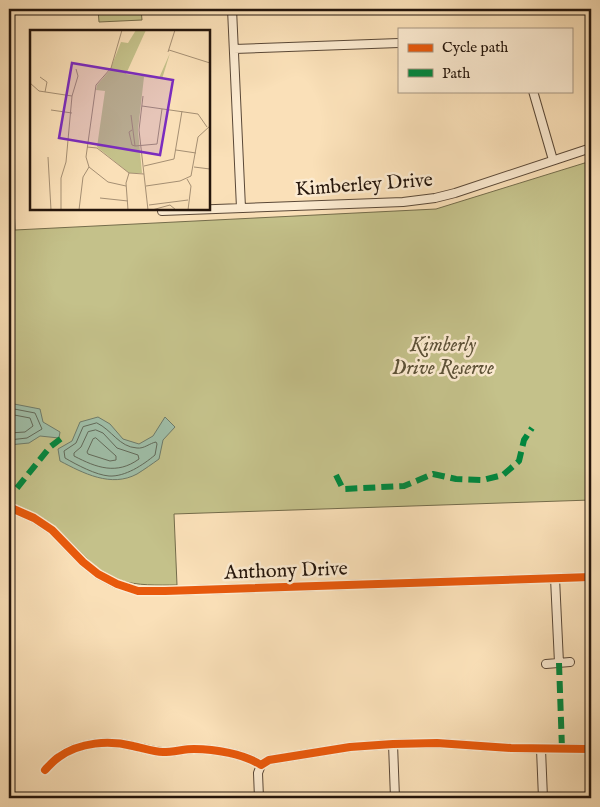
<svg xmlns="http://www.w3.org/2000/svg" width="600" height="807" font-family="'IM FELL English',serif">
<rect width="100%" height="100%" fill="#fae0b8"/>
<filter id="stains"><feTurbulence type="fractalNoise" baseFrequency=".004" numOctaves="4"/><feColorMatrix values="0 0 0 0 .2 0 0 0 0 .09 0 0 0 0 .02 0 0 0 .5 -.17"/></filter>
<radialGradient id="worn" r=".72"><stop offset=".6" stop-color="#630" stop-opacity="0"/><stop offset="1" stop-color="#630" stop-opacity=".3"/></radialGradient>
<path fill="#c4c18a" stroke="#746c4b" d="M 98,9 L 141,9 L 142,20 L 99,22 Z
M 9,92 L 15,230 L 436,209 L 591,161 L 591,500 L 174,514 L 177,585 C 157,585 138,586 119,580 C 93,571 76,545 56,528 C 43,516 25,509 9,502 L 9,381 L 13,381 L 9,289 Z"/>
<path fill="#9fbea8" stroke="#6e7b6a" d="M 9,403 L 40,409 L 43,422 L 60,432 L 59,438 L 40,436 L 29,443 L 9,445 Z
M 98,417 L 110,424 L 123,439 L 139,444 L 153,436 L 165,417 L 175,427 L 163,440 L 159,459 C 152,464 145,469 137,474 C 111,488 83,473 60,461 L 58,449 L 72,441 L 80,422 Z"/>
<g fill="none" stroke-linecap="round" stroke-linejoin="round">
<path stroke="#626a5a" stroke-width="1" d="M 9,408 L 35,413 L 42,429 L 27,438 L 9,440
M 9,414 L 30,418 L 33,426 L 25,432 L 9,433
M 97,423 C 112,430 119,447 137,448 C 144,449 150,443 156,442 L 157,444 L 155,455 C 143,465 125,477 109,476 C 96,475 77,465 65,458 L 64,451 L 76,443 L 83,427 Z
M 96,430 L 103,433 L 117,448 L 138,455 L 139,459 C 117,475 97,468 74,456 L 74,453 L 81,447 L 88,432 Z
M 96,438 L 116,456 L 116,460 L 110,461 L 88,454 L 87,452 L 93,439 Z"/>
<g stroke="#5a4837" stroke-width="10">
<path id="street" d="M 232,9 L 241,208
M 234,49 L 399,43
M 533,91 L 553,160
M 162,211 L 403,202 L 435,198 L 455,193 L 591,148
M 9,507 L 34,518 L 52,530 L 83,562 L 98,574 L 117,584 L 138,591 L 165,591 L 591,577
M 555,578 L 559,663
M 546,664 L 570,662
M 393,744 L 395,798
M 541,749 L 543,798
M 45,770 C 49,766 54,760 59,757 C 80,742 109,740 133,746 C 143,748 153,752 163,752 C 174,752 184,749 194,749 C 215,749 244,754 261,765 L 269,760 L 350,747 L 393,744 L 437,743 L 511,748 L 591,749
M 259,798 L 258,773 L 261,765"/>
</g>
<use href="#street" stroke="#fcebd1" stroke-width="8"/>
<path stroke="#00873e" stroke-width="6" stroke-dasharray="12 6" stroke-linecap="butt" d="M 336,475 L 343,489 L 404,486 L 433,474 L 456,479 L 483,480 L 503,475 L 519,461 L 524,440 L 532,428
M 17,488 L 50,447 L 63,437
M 559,663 L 562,749"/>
<g stroke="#fcebd1" stroke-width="11">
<path id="cycleway" d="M 9,507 L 34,518 L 52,530 L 83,562 L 98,574 L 117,584 L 138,591 L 165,591 L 591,577
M 45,770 C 49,766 54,760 59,757 C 80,742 109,740 133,746 C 143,748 153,752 163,752 C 174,752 184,749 194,749 C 215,749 244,754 261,765 L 269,760 L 350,747 L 393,744 L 437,743 L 511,748 L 591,749"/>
</g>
<use href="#cycleway" stroke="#e8590c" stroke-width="8"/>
</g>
<g text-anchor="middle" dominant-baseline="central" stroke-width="5" stroke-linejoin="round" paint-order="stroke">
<g font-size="20" fill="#25160c" stroke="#fcebd1">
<text transform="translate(364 185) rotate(-4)">Kimberley Drive</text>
<text transform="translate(286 571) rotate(-2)">Anthony Drive</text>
</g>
<g font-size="20" font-style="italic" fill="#5d5238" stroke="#fcebd1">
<text x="443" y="345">Kimberly<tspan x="443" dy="23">Drive Reserve</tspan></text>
</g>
</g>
<g transform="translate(30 30)">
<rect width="180" height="180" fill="#fae0b8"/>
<path d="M 106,0 L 116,0 L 96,44 L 129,48 L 140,23 L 132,49 L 114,47 L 108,100 L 112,143 L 99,143 L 67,117 L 75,61 L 66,60 L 67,55 L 80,40 L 91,12 L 98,13 Z" fill="#c4c18a"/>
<path fill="none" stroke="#a58f73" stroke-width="1" d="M 92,0 L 81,38 L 66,55 L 56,127 L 59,137 L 78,152 L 96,156M 139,20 L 180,33M 138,22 L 145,0M 10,47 L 17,52 L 15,62M 0,53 L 9,61 L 42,66M 113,66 L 109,100 L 118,180M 112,76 L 168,84 L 177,97M 21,80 L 42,83M 101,85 L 105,116 L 102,115 L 99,102 L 102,100M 105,116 L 127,114 L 132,79M 57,117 L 67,118 L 99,143 L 114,144M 146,120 L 166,123M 18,127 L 21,180M 114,136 L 144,129 L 152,81M 164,137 L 180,139M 157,149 L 161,156 L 158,180M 116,156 L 150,151 L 161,146 L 168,107 L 180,96M 70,168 L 98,171M 119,175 L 158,170M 31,180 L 31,148 L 36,132 L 42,66 L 48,46 L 46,39M 49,180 L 53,147 L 59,137M 98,180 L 96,153 L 99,143M 122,180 L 140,175 L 146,180"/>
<path fill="#7b2cbf" fill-opacity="0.15" stroke="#7b2cbf" stroke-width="2.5" d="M 42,33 L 143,50 L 130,125 L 29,108 Z"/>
<rect width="180" height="180" fill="none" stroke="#25160c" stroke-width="2.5"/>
</g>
<rect width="600" height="807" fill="none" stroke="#fae0b8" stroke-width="30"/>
<rect x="10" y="10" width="580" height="787" fill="none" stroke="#25160c" stroke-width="2.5"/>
<rect x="15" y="15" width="570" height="777" fill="none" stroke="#25160c"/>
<rect x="398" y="28" width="175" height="65" fill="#fcebd1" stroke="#a69682"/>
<rect x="408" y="44" width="25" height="8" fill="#e8590c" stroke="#a69682"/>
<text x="442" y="52" font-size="15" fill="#25160c">Cycle path</text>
<rect x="408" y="69" width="25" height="8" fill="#00873e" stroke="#a69682"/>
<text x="442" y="78" font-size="15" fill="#25160c">Path</text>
<rect width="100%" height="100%" filter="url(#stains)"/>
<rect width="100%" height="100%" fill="url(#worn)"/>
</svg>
